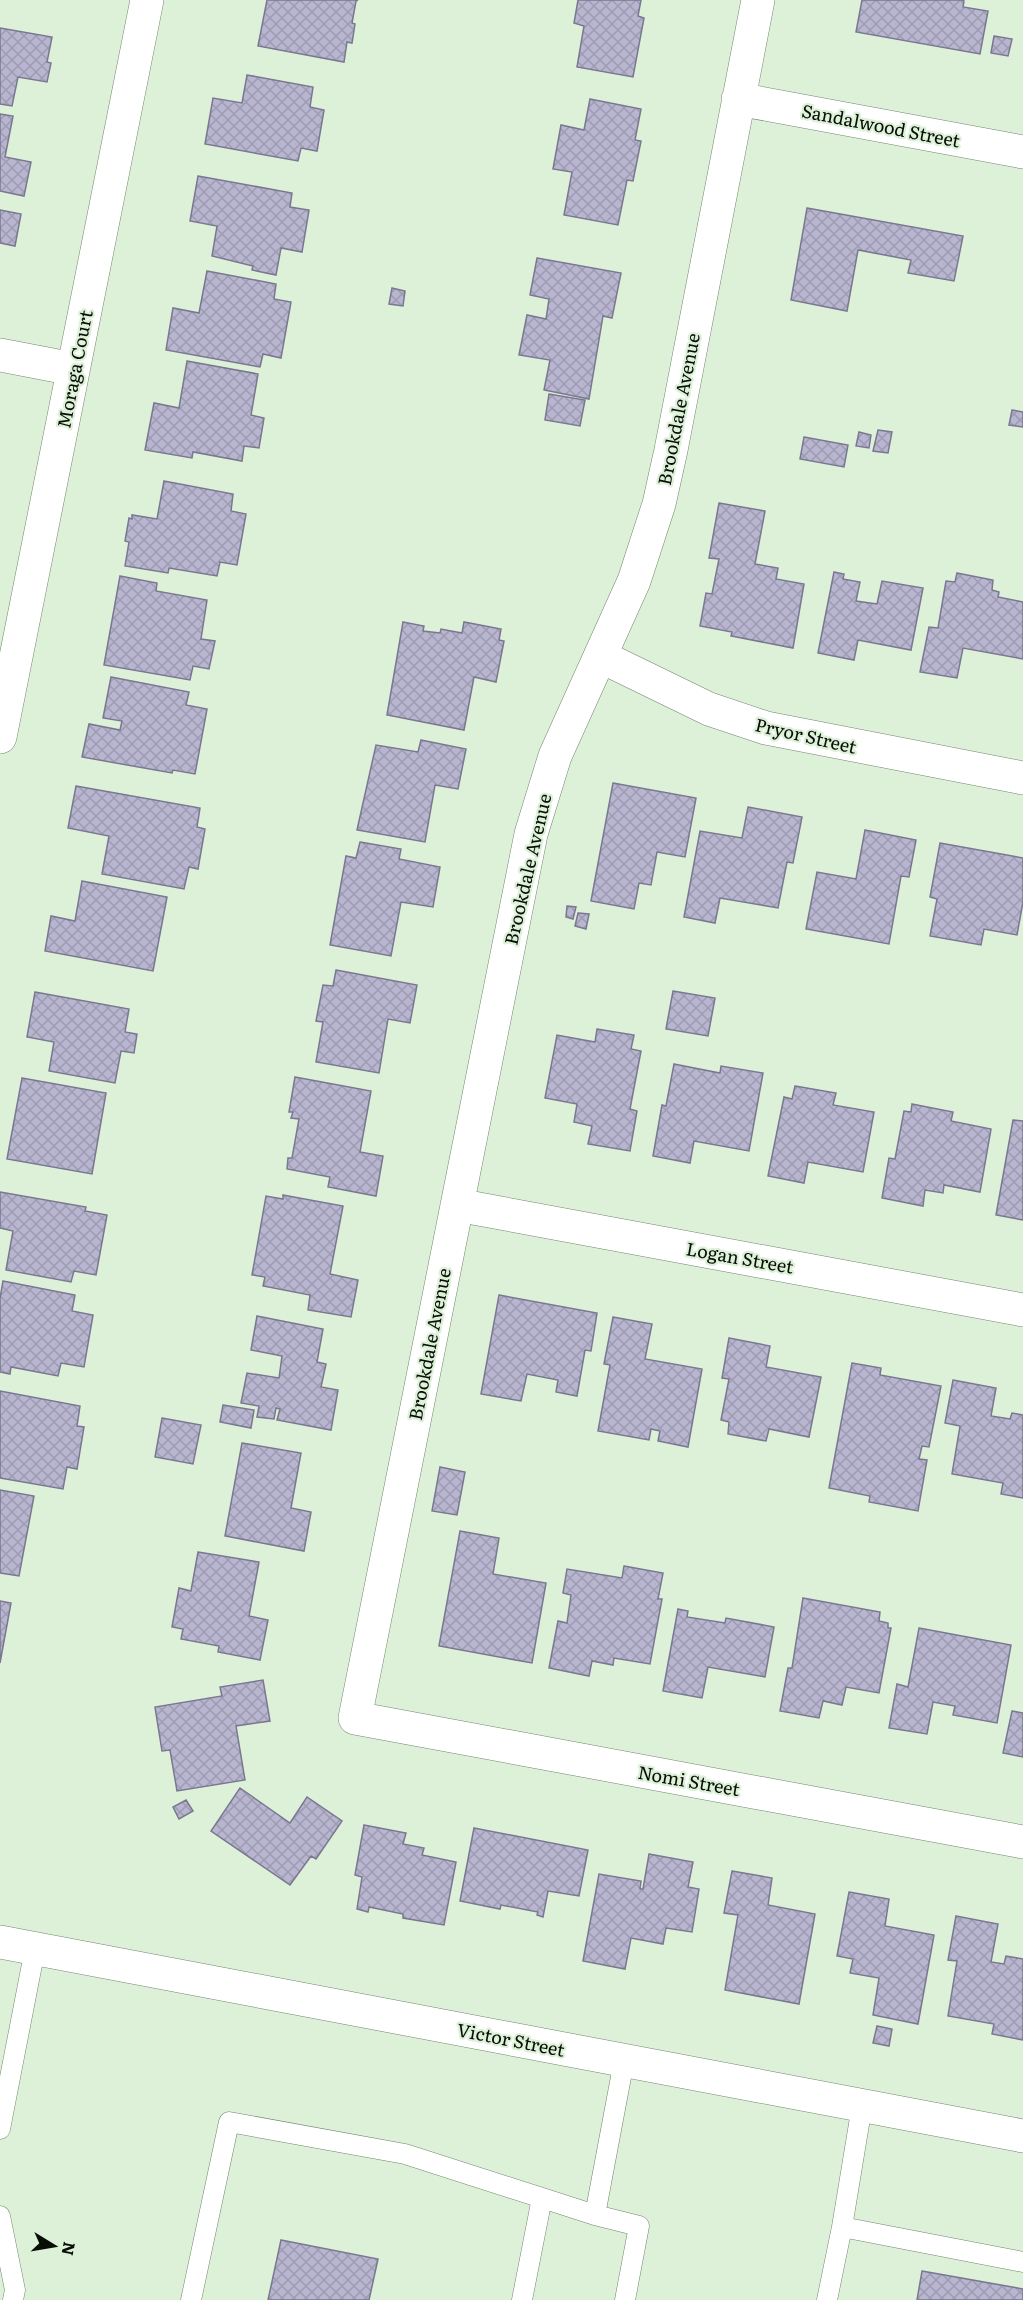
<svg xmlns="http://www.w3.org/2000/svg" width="1023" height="2300" font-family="Literata,serif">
<defs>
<pattern id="building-cross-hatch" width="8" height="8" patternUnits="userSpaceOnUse" patternTransform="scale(1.5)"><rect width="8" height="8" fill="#b8b5d0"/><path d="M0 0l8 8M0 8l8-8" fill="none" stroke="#9d9ab1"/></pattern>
</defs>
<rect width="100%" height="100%" fill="#ddf1d9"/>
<path fill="url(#building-cross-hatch)" stroke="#7a7790" stroke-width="1.5" d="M 267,0 L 358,0 L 356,1 L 352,23 L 355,24 L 352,43 L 347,42 L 344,62 L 258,46 Z
M 578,0 L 641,0 L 638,16 L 644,18 L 633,77 L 577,67 L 584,26 L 574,23 Z
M 862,0 L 962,0 L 964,1 L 963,7 L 988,11 L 980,54 L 856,32 Z
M 0,28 L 52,37 L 47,62 L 51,63 L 47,82 L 18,77 L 12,106 L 0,104 Z
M 994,36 L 1012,39 L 1008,56 L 991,53 Z
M 247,75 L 313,87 L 310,107 L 324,110 L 317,151 L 301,148 L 298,161 L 205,144 L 213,98 L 242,103 Z
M 590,99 L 641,109 L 635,140 L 641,141 L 633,181 L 627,180 L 618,225 L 564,215 L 572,172 L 553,169 L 561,125 L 584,130 Z
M 0,114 L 13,116 L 5,157 L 31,162 L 24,196 L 0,191 Z
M 198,176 L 292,193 L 290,207 L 309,210 L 302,252 L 281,248 L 276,275 L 252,270 L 253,266 L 212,256 L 217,226 L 190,221 Z
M 807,208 L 963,236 L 954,281 L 908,273 L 911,260 L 858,250 L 847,311 L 791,300 Z
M 0,210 L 21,214 L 15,246 L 0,243 Z
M 537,258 L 621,273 L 612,318 L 603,316 L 589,399 L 544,390 L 550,360 L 519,355 L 527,315 L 546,319 L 549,299 L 530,295 Z
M 207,271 L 276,284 L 274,299 L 291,302 L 281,358 L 263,354 L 260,367 L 166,350 L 173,308 L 199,313 Z
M 392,288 L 405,291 L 403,306 L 389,304 Z
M 187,361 L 258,374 L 251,415 L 264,418 L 259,448 L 244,446 L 242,461 L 193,452 L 192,458 L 145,450 L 154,403 L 179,408 Z
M 549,394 L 585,400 L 580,426 L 545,420 Z
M 1012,410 L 1023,412 L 1023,427 L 1009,425 Z
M 878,430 L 892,432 L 888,453 L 873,451 Z
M 859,432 L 871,435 L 869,448 L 856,446 Z
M 804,437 L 848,445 L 844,467 L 800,459 Z
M 164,481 L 233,494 L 231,511 L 246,514 L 237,565 L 220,562 L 217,576 L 169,568 L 168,573 L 125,566 L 129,542 L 125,541 L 129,518 L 132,519 L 132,515 L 157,519 Z
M 719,503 L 765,511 L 755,564 L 778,568 L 776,579 L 804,584 L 793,648 L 731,636 L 732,632 L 700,626 L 706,593 L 712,594 L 719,559 L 709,558 Z
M 834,572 L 844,574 L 843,579 L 860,582 L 856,601 L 877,604 L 882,581 L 923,588 L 911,650 L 858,640 L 854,660 L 818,653 Z
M 957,573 L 993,580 L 992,590 L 999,592 L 998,597 L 1023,602 L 1023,659 L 963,648 L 957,678 L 920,672 L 929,627 L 938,628 L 946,581 L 955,582 Z
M 120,576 L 157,583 L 156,591 L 207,600 L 201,639 L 215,641 L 209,669 L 193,666 L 190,680 L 104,665 Z
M 403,622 L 424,626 L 423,631 L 440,633 L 441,629 L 462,633 L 464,622 L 501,629 L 499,640 L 504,641 L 496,682 L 474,677 L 464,730 L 387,715 Z
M 111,677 L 189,692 L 186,705 L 207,709 L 195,774 L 173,770 L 172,773 L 82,757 L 89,724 L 120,730 L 122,721 L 103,718 Z
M 421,740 L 466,749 L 458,789 L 435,785 L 425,842 L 357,830 L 376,745 L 418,752 Z
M 613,783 L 696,798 L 685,857 L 657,852 L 651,885 L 639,883 L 634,909 L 591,901 Z
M 76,786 L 200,808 L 197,827 L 205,829 L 198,869 L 189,867 L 184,889 L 102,874 L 109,836 L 68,828 Z
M 748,807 L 802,817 L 793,863 L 787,862 L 778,908 L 720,898 L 715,923 L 684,917 L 700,831 L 742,838 Z
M 865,830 L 916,840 L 909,877 L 901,876 L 889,944 L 806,929 L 817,872 L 856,879 Z
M 360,842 L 401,849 L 399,859 L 440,867 L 433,907 L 401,902 L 391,956 L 330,945 L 346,856 L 356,858 Z
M 940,843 L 1023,858 L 1023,902 L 1017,935 L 984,929 L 981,945 L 930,936 L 937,899 L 930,897 Z
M 82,881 L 167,897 L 153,971 L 45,951 L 51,916 L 75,921 Z
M 567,906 L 576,907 L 573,919 L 566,917 Z
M 578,913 L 589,914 L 586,929 L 575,926 Z
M 336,970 L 417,985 L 410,1023 L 388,1019 L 379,1073 L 316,1062 L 323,1022 L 316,1021 L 323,985 L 333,986 Z
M 673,991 L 715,998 L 708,1036 L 666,1029 Z
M 35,992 L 129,1009 L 125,1032 L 137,1034 L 134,1053 L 121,1051 L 115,1083 L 49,1071 L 54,1042 L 27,1037 Z
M 597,1029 L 634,1035 L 631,1049 L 641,1051 L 630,1109 L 637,1111 L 630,1151 L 588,1144 L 592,1126 L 574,1122 L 577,1104 L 545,1098 L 557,1035 L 595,1042 Z
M 674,1064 L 720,1073 L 721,1066 L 763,1073 L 749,1151 L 694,1141 L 690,1163 L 653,1156 L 662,1105 L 666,1106 Z
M 295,1077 L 371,1091 L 360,1152 L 383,1156 L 376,1196 L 328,1187 L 330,1177 L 287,1169 L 288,1158 L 292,1158 L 299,1119 L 291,1118 L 293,1112 L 289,1112 Z
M 22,1078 L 106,1093 L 92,1174 L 7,1159 Z
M 795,1086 L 836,1093 L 833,1105 L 874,1112 L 863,1172 L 808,1162 L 804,1183 L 768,1176 L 784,1097 L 792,1099 Z
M 912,1104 L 953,1112 L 951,1121 L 991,1129 L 980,1192 L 944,1185 L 943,1193 L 925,1190 L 923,1206 L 882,1198 L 889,1158 L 895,1159 L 904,1111 L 911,1112 Z
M 1013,1120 L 1023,1121 L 1023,1220 L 996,1215 Z
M 0,1192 L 86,1207 L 85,1211 L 107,1215 L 96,1275 L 74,1271 L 71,1282 L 6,1270 L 13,1231 L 0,1228 Z
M 283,1195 L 343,1206 L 330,1274 L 358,1280 L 351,1317 L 308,1310 L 310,1295 L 263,1286 L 265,1277 L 252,1275 L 266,1196 L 283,1199 Z
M 3,1281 L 75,1295 L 72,1311 L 93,1315 L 84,1367 L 61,1363 L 58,1376 L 11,1367 L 10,1374 L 0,1372 L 0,1298 Z
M 499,1295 L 597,1313 L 591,1351 L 585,1350 L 577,1396 L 556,1392 L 558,1380 L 527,1374 L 521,1401 L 481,1394 Z
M 257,1316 L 323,1329 L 317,1362 L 326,1364 L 321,1387 L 338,1390 L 331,1430 L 277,1420 L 280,1409 L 276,1408 L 274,1419 L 257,1417 L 259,1406 L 241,1403 L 247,1373 L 279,1378 L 282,1356 L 251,1350 Z
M 613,1317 L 652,1324 L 645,1359 L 702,1369 L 688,1447 L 658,1441 L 660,1431 L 651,1429 L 649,1440 L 598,1431 L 610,1365 L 604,1364 Z
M 729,1338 L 770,1346 L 766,1367 L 821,1377 L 809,1437 L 769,1429 L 766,1441 L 728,1434 L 729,1422 L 721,1420 L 729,1379 L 722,1378 Z
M 852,1363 L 881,1368 L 880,1375 L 941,1386 L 929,1447 L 922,1446 L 919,1459 L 927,1460 L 918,1511 L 869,1502 L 870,1496 L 829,1488 Z
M 953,1380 L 996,1388 L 991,1416 L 1010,1419 L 1012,1413 L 1023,1415 L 1023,1498 L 1001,1494 L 1003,1483 L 952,1474 L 960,1426 L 945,1423 Z
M 0,1391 L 80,1406 L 77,1426 L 84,1427 L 77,1469 L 67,1467 L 63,1489 L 0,1478 Z
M 223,1405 L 254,1410 L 251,1428 L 220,1422 Z
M 162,1418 L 201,1425 L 193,1464 L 155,1457 Z
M 242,1443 L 301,1453 L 291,1508 L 311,1512 L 304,1551 L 225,1536 Z
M 440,1467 L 465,1472 L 457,1515 L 432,1511 Z
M 0,1490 L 34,1496 L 19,1576 L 0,1573 Z
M 460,1531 L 499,1538 L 493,1574 L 546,1583 L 532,1663 L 439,1646 Z
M 198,1552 L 259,1562 L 249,1616 L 268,1620 L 260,1660 L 218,1652 L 219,1646 L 181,1639 L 183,1629 L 172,1627 L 179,1588 L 191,1591 Z
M 624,1566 L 663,1573 L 658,1599 L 662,1599 L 650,1664 L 614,1658 L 613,1665 L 592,1661 L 589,1676 L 549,1668 L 558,1621 L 567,1623 L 571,1595 L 563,1593 L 567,1569 L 622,1578 Z
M 803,1598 L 880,1612 L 879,1621 L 888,1623 L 888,1628 L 891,1628 L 879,1693 L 846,1687 L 842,1705 L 823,1701 L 819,1718 L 780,1711 L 788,1668 L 792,1668 Z
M 0,1601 L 11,1603 L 0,1663 Z
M 678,1609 L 688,1611 L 687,1617 L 725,1623 L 726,1618 L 774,1627 L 765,1677 L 708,1667 L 702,1698 L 663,1691 Z
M 919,1628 L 1011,1645 L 997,1723 L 953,1715 L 955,1706 L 933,1702 L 927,1734 L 889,1728 L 897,1684 L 908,1687 Z
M 263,1680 L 270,1721 L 236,1726 L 245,1780 L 177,1791 L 170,1750 L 162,1751 L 155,1707 L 222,1696 L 220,1687 Z
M 1012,1711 L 1023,1713 L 1023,1757 L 1003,1753 Z
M 240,1788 L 290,1823 L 307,1797 L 342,1821 L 316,1859 L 311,1856 L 290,1885 L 211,1831 Z
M 186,1800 L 193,1811 L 179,1819 L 173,1807 Z
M 364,1825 L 406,1833 L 403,1844 L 424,1848 L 422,1855 L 456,1862 L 444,1925 L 403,1918 L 403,1914 L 369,1907 L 368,1912 L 357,1909 L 362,1877 L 355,1875 Z
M 474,1828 L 588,1850 L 579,1896 L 548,1891 L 543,1917 L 537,1915 L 538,1912 L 501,1905 L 500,1909 L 460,1901 Z
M 649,1854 L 693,1862 L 688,1887 L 699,1889 L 692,1932 L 666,1928 L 663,1944 L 631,1938 L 625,1969 L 583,1961 L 599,1874 L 641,1881 L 640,1889 L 643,1889 Z
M 732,1871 L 772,1878 L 768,1905 L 815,1914 L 799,2004 L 725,1990 L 738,1915 L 724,1913 Z
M 849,1892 L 889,1899 L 885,1926 L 934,1935 L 918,2024 L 873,2015 L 879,1978 L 850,1973 L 853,1959 L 837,1956 Z
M 956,1916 L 998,1924 L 991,1962 L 1004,1964 L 1006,1956 L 1023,1959 L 1023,2040 L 992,2034 L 994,2024 L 948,2016 L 957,1961 L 948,1960 Z
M 877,2026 L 892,2029 L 889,2046 L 873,2043 Z
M 281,2240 L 378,2259 L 369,2300 L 268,2300 Z
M 922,2271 L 1023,2289 L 1023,2300 L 917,2300 Z"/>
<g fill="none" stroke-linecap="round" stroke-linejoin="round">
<g stroke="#73856f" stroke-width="21">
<path id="service" d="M 862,2106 L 842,2227 L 1023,2262
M 0,2129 L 35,1949
M 595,2215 L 639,2226 L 625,2300
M 0,2216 L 15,2290 L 13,2300
M 191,2300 L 229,2122 L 405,2154 L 595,2215 L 624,2061
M 522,2300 L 542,2198
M 827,2300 L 842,2227"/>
</g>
<g stroke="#73856f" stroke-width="34">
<path id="minor" d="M 758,0 L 671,450 L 659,504 L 634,581 L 555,756 L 531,834 L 355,1718 L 1023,1842
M 738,99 L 1023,152
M 0,355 L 73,369
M 600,656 L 709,709 L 766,728 L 1023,778
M 0,737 L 147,0
M 457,1205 L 1023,1310
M 0,1942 L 1023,2136"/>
</g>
<use href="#service" stroke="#fff" stroke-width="20"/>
<use href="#minor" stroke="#fff" stroke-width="33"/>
</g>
<g text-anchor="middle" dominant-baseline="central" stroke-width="4.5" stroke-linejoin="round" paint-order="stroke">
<g font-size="18" fill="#080e06" stroke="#ddf1d9">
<text transform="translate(881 125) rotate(11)">Sandalwood Street</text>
<text transform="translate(74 369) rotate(-79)">Moraga Court</text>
<text transform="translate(678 409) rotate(-79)">Brookdale Avenue</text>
<text transform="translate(806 735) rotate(13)">Pryor Street</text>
<text transform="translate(527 869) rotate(-77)">Brookdale Avenue</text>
<text transform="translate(740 1257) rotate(10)">Logan Street</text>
<text transform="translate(429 1344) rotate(-79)">Brookdale Avenue</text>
<text transform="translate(689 1780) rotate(10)">Nomi Street</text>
<text transform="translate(511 2039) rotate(11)">Victor Street</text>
</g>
</g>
<g transform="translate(54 2246) rotate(101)" stroke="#ddf1d9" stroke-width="4.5" paint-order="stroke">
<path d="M0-4.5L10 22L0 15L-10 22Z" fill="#080e06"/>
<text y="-9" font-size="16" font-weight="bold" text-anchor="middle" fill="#080e06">N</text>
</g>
</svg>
